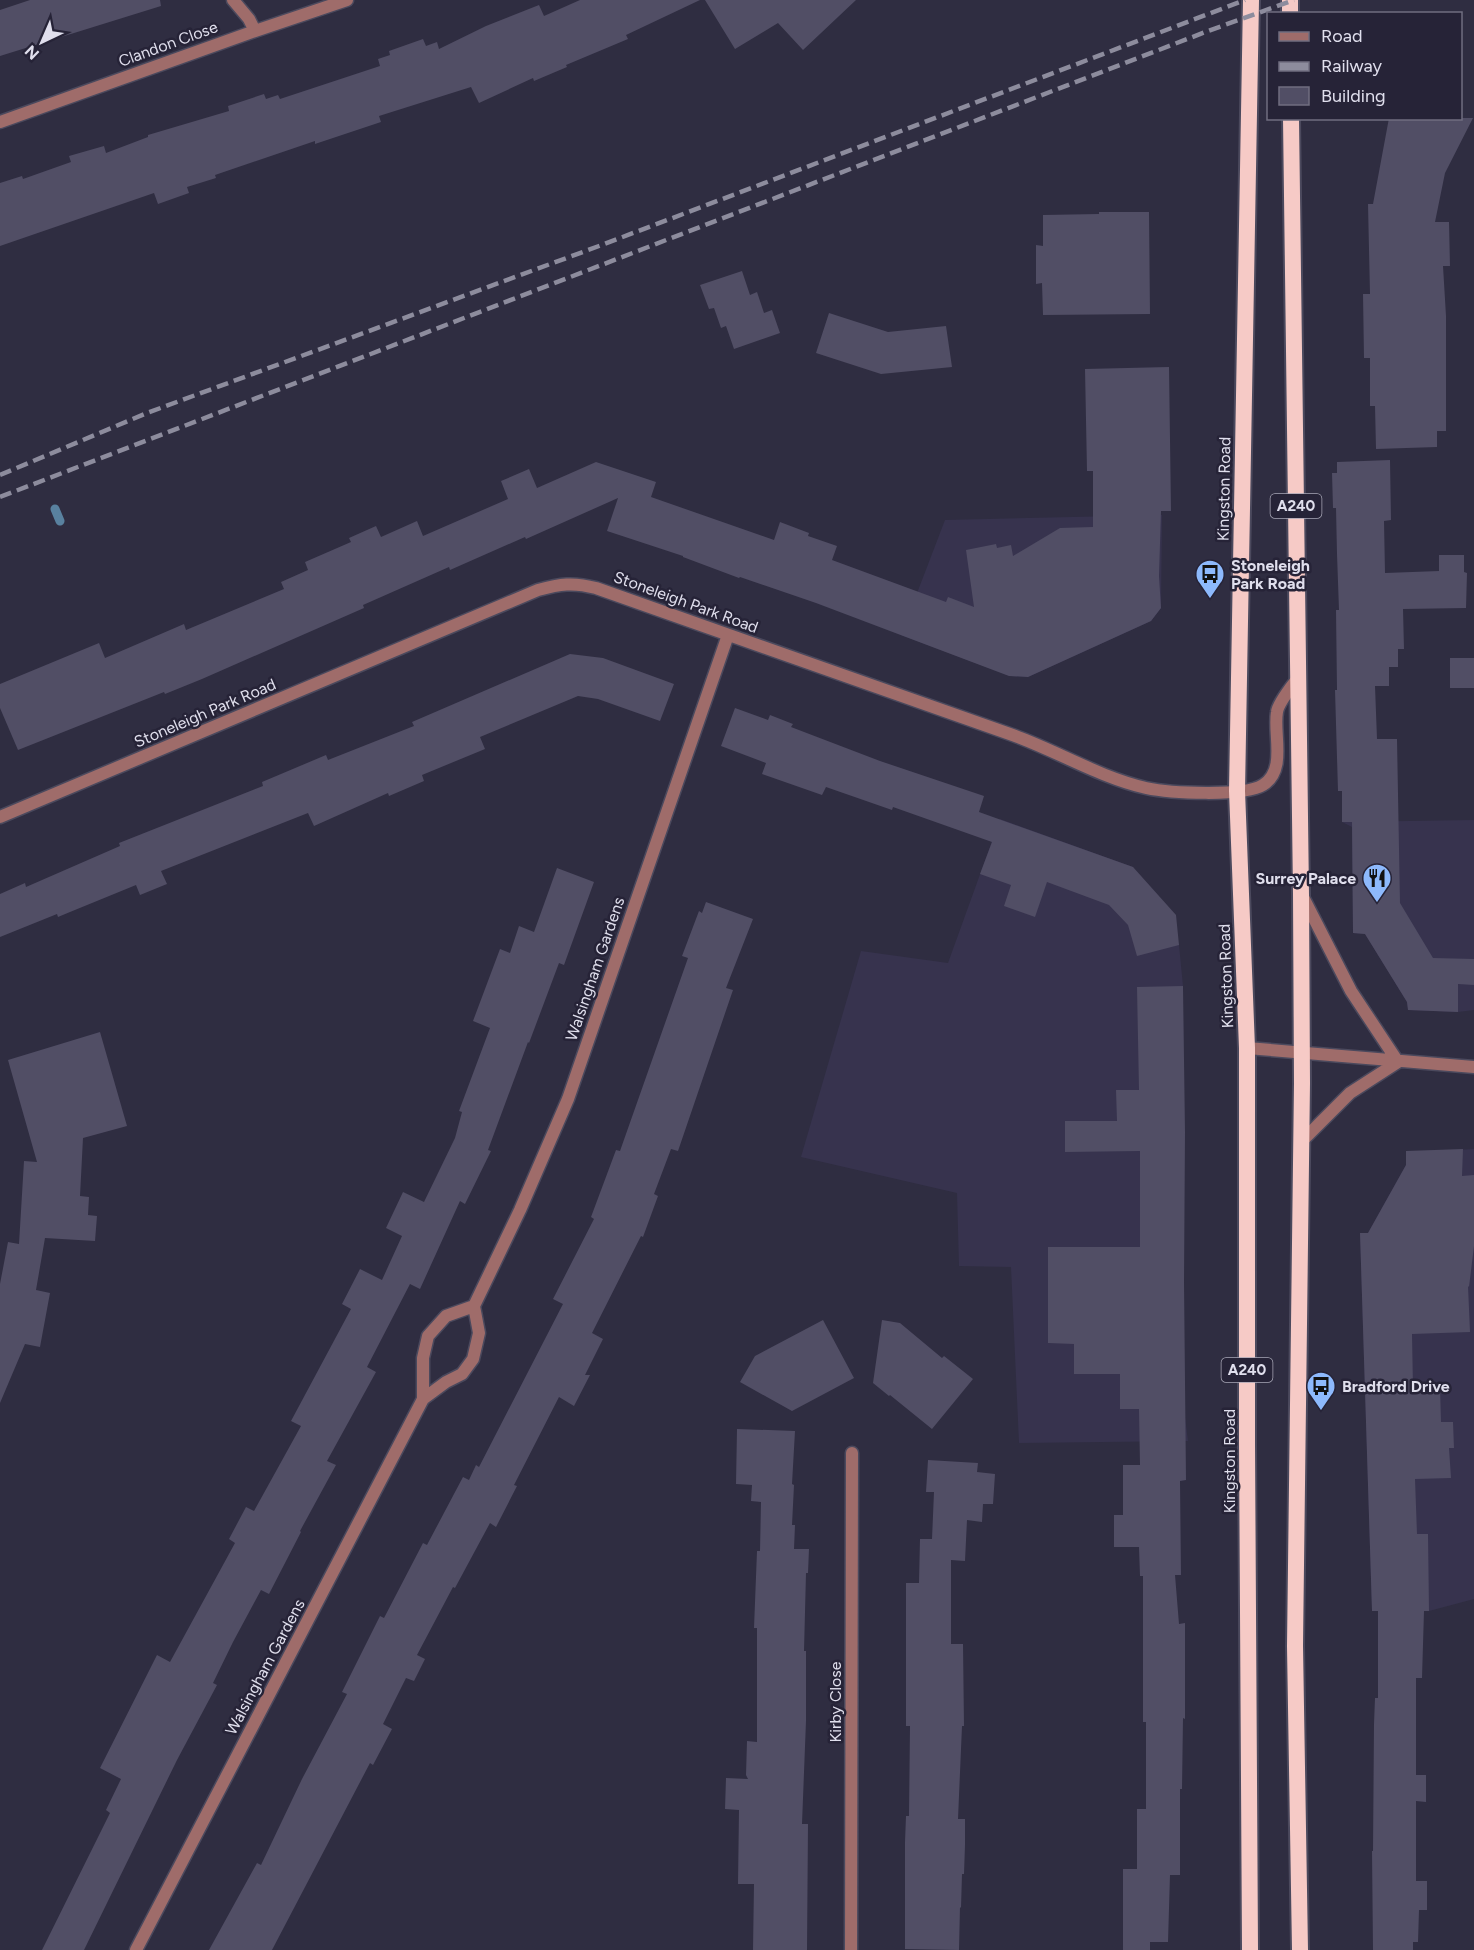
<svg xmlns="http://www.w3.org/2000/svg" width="1474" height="1950" font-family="Figtree,sans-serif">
<rect width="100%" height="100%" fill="#2f2d41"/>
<path fill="#37334e" d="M 1162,515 L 1161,608 L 1151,621 L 1028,677 L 1010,676 L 901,635 L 945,520 Z
M 1000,819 L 1133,867 L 1179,945 L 1183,986 L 1184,1409 L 1188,1441 L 1019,1443 L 1011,1267 L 959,1266 L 957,1193 L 801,1157 L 861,951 L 948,963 Z
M 1474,820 L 1474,1010 L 1458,1012 L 1408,1010 L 1407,1002 L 1365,934 L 1353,933 L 1352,827 L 1342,822 Z
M 1474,1149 L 1474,1599 L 1429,1611 L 1372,1611 L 1360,1233 L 1368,1233 L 1406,1165 L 1406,1153 Z"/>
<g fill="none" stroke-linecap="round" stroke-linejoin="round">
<path stroke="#59819f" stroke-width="9" d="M 55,509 L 60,521"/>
</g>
<path fill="#514e65" d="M 30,0 L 160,0 L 161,6 L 0,56 L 0,10 Z
M 580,0 L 700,0 L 626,35 L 628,39 L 566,65 L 567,67 L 534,81 L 533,78 L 479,103 L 471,87 L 379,116 L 381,122 L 315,144 L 315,141 L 215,175 L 216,178 L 187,187 L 189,193 L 158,204 L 154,193 L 0,246 L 0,183 L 22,176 L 23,179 L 71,162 L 69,156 L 104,146 L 106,153 L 148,137 L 148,135 L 229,111 L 228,106 L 264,94 L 266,99 L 278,95 L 280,99 L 380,66 L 378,59 L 390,55 L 389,51 L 423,39 L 426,46 L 437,42 L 439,49 L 486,26 L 539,5 L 544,16 Z
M 705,0 L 856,0 L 803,50 L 778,23 L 735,49 Z
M 1389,118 L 1473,118 L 1445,173 L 1435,222 L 1449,222 L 1450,266 L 1443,266 L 1446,316 L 1446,431 L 1437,431 L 1437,447 L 1376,449 L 1375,406 L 1370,406 L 1370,358 L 1364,358 L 1363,294 L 1370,294 L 1368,204 L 1373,204 Z
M 1099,212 L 1149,212 L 1150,314 L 1043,315 L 1042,283 L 1036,284 L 1036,245 L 1043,246 L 1043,215 L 1099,214 Z
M 742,271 L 750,295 L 757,292 L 764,313 L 772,310 L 780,333 L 734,349 L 726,326 L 721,328 L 714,308 L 709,309 L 700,285 Z
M 829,313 L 888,332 L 946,326 L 952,367 L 881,374 L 816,353 Z
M 1169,367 L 1171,511 L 1161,511 L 1159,576 L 1161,608 L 1151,621 L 1028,677 L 1009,676 L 816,603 L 740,577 L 739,578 L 683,557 L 683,556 L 607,531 L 618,498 L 526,539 L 525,537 L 450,570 L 449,567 L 363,605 L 364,608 L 202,679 L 165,694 L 164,692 L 18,750 L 0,708 L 0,684 L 99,643 L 105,658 L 184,624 L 186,630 L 284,589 L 281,582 L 308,570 L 305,562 L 351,542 L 349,538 L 376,526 L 381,537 L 417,521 L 423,536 L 508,499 L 501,481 L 529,469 L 537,488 L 596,462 L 656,482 L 651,497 L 774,540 L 780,522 L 809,533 L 808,536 L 837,546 L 832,560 L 946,602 L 948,597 L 974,607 L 966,550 L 996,544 L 997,548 L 1011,545 L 1013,556 L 1060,528 L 1093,527 L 1093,471 L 1087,471 L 1085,369 Z
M 1390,460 L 1391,520 L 1384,521 L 1385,573 L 1439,571 L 1439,555 L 1464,555 L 1464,572 L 1467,573 L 1466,608 L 1403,609 L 1404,649 L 1398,649 L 1398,667 L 1389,667 L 1389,686 L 1375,686 L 1377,739 L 1397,739 L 1400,903 L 1433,958 L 1474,959 L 1474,985 L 1458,984 L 1458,1012 L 1408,1010 L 1407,1002 L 1365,934 L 1353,933 L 1352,822 L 1342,822 L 1342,791 L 1338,791 L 1335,690 L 1337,690 L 1336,610 L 1339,610 L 1337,554 L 1336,508 L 1333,508 L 1332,473 L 1337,473 L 1337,462 Z
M 570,654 L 603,658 L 674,684 L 660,721 L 598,699 L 578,696 L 480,737 L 485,749 L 422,775 L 424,781 L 389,796 L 388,793 L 314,826 L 308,813 L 161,871 L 167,884 L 140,895 L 136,885 L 70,912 L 58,917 L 57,914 L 0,937 L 0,894 L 25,883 L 26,887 L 120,846 L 119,843 L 263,786 L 262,782 L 326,755 L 328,760 L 414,726 L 412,722 Z
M 1450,658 L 1474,658 L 1474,688 L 1450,688 Z
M 735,708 L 768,720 L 770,715 L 793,724 L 791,727 L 880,761 L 984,796 L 979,812 L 1133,867 L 1176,915 L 1179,945 L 1137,956 L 1128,925 L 1109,905 L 1047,882 L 1035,917 L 1004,906 L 1011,885 L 980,874 L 992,842 L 893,807 L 892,810 L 826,787 L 822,795 L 762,774 L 766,763 L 721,746 Z
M 557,868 L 594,882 L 564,965 L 559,963 L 529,1043 L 528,1042 L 488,1150 L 491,1151 L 465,1204 L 460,1201 L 420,1289 L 410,1284 L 367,1367 L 376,1372 L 327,1461 L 336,1465 L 300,1531 L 301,1532 L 269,1594 L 261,1590 L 233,1642 L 213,1683 L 217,1685 L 177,1760 L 84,1950 L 42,1950 L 110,1813 L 106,1810 L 121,1779 L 100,1768 L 157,1655 L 170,1662 L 235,1543 L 229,1539 L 246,1507 L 254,1511 L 301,1426 L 291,1421 L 351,1309 L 342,1304 L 360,1269 L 382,1280 L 402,1236 L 386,1228 L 403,1192 L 424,1202 L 455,1138 L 462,1112 L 459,1111 L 490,1028 L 473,1021 L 500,949 L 510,953 L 519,926 L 534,932 Z
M 706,902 L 753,919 L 726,988 L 733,990 L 678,1151 L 671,1149 L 654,1194 L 658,1196 L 643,1237 L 641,1236 L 592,1333 L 603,1339 L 585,1375 L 590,1375 L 574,1406 L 559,1397 L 514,1485 L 517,1486 L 496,1527 L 490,1523 L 455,1588 L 453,1587 L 417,1655 L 425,1659 L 414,1681 L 406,1678 L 383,1724 L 392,1729 L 373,1765 L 370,1763 L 272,1950 L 209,1950 L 257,1863 L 261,1865 L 302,1779 L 347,1694 L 342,1692 L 380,1616 L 384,1618 L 423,1543 L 427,1545 L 463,1477 L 469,1480 L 476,1465 L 479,1467 L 563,1304 L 553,1299 L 594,1219 L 591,1217 L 616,1150 L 620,1151 L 688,958 L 682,956 L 699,911 L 702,913 Z
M 1183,986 L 1185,1132 L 1184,1282 L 1186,1480 L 1180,1481 L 1181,1575 L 1175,1575 L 1179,1624 L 1185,1623 L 1185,1719 L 1183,1718 L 1182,1789 L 1180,1789 L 1180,1875 L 1170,1875 L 1168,1942 L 1150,1942 L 1150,1950 L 1123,1950 L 1123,1869 L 1137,1869 L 1137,1809 L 1146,1809 L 1146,1722 L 1143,1722 L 1143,1576 L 1140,1576 L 1139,1547 L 1114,1547 L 1114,1515 L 1123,1515 L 1123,1465 L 1140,1465 L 1139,1409 L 1120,1409 L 1120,1374 L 1074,1374 L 1074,1344 L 1048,1343 L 1048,1247 L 1140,1247 L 1140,1151 L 1065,1152 L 1065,1121 L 1117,1121 L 1116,1090 L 1139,1090 L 1137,987 Z
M 100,1032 L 127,1126 L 83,1138 L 80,1196 L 89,1197 L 88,1215 L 97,1216 L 95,1241 L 45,1238 L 36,1290 L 50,1293 L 40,1347 L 25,1344 L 0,1403 L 0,1284 L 8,1242 L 19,1244 L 24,1161 L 37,1162 L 8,1060 Z
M 1463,1149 L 1462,1176 L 1474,1175 L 1474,1246 L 1469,1287 L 1468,1286 L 1470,1332 L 1412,1334 L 1413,1388 L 1440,1387 L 1441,1422 L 1453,1422 L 1454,1448 L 1449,1448 L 1451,1478 L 1415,1479 L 1417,1534 L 1428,1534 L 1429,1611 L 1424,1611 L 1422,1678 L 1416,1678 L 1416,1775 L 1426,1775 L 1426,1802 L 1416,1801 L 1416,1881 L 1427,1881 L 1427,1910 L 1419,1910 L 1418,1942 L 1413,1942 L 1413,1950 L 1373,1950 L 1372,1851 L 1373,1851 L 1374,1724 L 1375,1698 L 1378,1698 L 1378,1611 L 1372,1611 L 1360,1233 L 1368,1233 L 1406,1165 L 1406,1151 Z
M 823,1320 L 854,1378 L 792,1411 L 740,1382 L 755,1356 Z
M 882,1320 L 900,1323 L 942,1358 L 944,1356 L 973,1379 L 932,1429 L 890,1395 L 889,1396 L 873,1383 Z
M 737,1429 L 795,1431 L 792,1484 L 794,1485 L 792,1525 L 795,1525 L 794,1549 L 809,1549 L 808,1573 L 806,1573 L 804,1651 L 806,1651 L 806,1721 L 802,1824 L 808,1824 L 807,1950 L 753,1950 L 754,1884 L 738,1884 L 739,1810 L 725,1809 L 726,1778 L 748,1779 L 746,1775 L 747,1741 L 757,1742 L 757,1628 L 754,1628 L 757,1551 L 760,1551 L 761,1502 L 751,1501 L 752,1485 L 736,1484 Z
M 928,1460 L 978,1463 L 977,1472 L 995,1474 L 993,1504 L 983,1504 L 982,1522 L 967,1520 L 965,1561 L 951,1560 L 951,1644 L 963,1644 L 964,1726 L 962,1726 L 958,1819 L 965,1819 L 965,1845 L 964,1874 L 962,1874 L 961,1908 L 960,1907 L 959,1950 L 905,1949 L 905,1842 L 906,1816 L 909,1816 L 910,1726 L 906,1726 L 906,1583 L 919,1583 L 920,1539 L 932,1539 L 934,1492 L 926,1492 Z"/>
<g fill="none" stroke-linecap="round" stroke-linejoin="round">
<g stroke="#4b495d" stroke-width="15">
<path id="minor" d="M 233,0 L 249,19 L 255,31
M 0,122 L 255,31 L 347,0
M 0,817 L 538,590 C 560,584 573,582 596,588 C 733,636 870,684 1007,733 C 1054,749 1098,777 1146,788 C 1169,793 1244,797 1263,785 C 1287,770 1273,734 1277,712 C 1278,703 1292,686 1298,678
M 1303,897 L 1351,991 L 1398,1062
M 1247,1048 L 1474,1067
M 1301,1142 L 1350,1093 L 1398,1062
M 423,1399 L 423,1358 L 428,1336 L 446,1316 L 474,1306
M 136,1950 L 423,1399 L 446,1382 L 462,1374 L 473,1359 L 479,1333 L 474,1306 L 520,1210 L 568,1099 L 728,635
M 851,1950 L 852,1453"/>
</g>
<g stroke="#4b495d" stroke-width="20">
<path id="trunk" d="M 1290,0 L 1290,14
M 1291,118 L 1301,894 L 1302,1083 L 1295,1646 L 1300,1950
M 1250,1950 L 1247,1443 L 1247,1048 L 1237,791 L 1251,0"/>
</g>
<use href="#minor" stroke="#9f6c6a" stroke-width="12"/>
<use href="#trunk" stroke="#f6cac6" stroke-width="16"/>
<path stroke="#8d8c9d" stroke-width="4.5" stroke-dasharray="12 6" stroke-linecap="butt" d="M 0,475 L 147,413 L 599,246 L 1245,0
M 0,497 L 1208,31 L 1294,0"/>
</g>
<defs>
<g id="bus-pin" transform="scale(1.5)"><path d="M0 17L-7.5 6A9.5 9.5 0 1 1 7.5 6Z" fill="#8db9fc" stroke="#262337"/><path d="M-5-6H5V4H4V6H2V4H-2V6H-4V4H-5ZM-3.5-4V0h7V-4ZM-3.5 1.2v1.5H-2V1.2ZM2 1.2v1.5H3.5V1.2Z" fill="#111"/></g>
<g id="restaurant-pin" transform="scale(1.5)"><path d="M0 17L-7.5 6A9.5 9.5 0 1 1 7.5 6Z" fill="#8db9fc" stroke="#262337"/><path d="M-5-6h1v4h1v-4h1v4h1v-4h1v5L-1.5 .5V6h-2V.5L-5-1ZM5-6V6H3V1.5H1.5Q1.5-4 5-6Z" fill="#111"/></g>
</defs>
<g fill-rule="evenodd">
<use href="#bus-pin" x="1210" y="574"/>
<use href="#restaurant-pin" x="1377" y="878"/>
<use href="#bus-pin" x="1321" y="1386"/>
</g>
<g text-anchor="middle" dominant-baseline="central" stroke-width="5" stroke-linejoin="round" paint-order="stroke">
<g fill="#262337" stroke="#a8a7b6" stroke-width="1.5">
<rect x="1270.5" y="494" width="51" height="24" rx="4.5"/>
<rect x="1221.5" y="1358" width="51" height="24" rx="4.5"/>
</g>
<g font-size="15" font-weight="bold" fill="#e0dfed">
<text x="1296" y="506">A240</text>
<text x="1247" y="1370">A240</text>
</g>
<g font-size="16" fill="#e0dfed" stroke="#262337">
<text transform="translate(168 44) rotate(-20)">Clandon Close</text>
<text transform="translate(1224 489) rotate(-89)">Kingston Road</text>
<text transform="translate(686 602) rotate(20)">Stoneleigh Park Road</text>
<text transform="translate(205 713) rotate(-23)">Stoneleigh Park Road</text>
<text transform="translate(595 969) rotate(-71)">Walsingham Gardens</text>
<text transform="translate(1226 976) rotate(-92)">Kingston Road</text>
<text transform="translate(1229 1461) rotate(-90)">Kingston Road</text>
<text transform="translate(265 1667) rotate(-62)">Walsingham Gardens</text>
<text transform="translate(835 1702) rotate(-90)">Kirby Close</text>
</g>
<g font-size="16" font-weight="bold" fill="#e0dfed" stroke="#262337" text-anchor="start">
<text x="1231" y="565">Stoneleigh<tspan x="1231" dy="18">Park Road</tspan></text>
<text x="1356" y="878" text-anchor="end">Surrey Palace</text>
<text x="1342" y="1386">Bradford Drive</text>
</g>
</g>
<rect x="1267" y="12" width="195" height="108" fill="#262337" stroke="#706e80" stroke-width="1.5"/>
<rect x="1279" y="32" width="30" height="9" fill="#9f6c6a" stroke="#706e80" stroke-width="1.5"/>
<text x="1321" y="42" font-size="18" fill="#e0dfed">Road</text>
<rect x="1279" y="62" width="30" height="9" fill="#8d8c9d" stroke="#706e80" stroke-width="1.5"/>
<text x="1321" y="72" font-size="18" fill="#e0dfed">Railway</text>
<rect x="1279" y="87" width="30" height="18" fill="#514e65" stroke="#706e80" stroke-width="1.5"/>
<text x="1321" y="102" font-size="18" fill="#e0dfed">Building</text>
<g transform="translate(42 42) rotate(224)" stroke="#262337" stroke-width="4.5" paint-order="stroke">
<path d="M0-4.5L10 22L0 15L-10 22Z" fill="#e0dfed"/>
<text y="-9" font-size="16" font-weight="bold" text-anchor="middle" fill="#e0dfed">N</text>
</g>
</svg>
